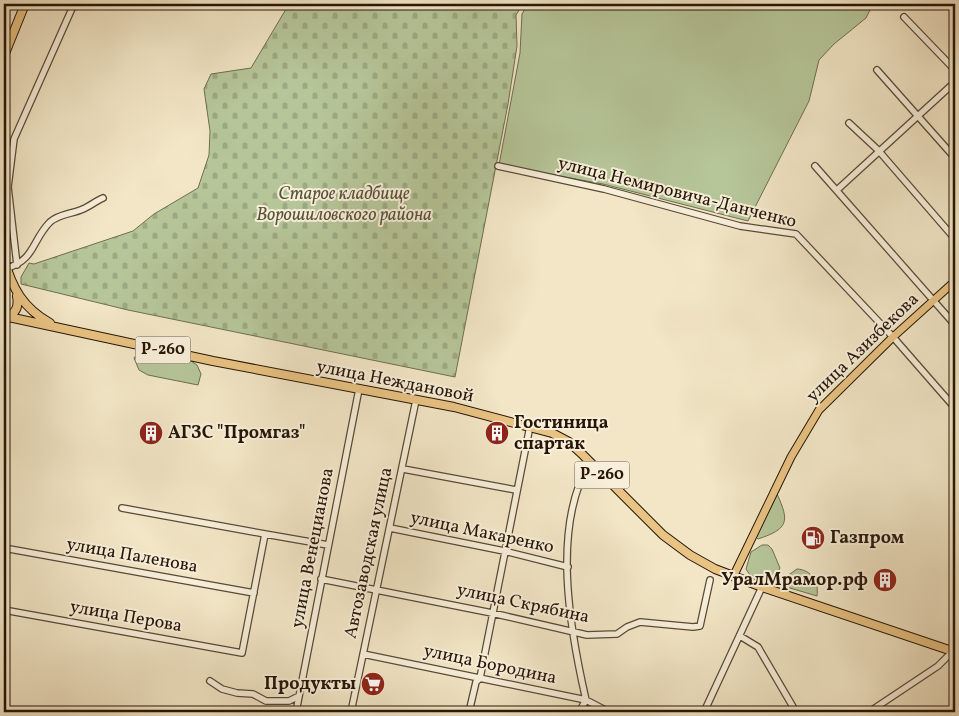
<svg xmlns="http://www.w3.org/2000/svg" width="959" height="716" font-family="Vollkorn,serif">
<defs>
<pattern id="cemetery-stones" width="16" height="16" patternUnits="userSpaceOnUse" patternTransform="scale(1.25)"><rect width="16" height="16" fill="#b6c699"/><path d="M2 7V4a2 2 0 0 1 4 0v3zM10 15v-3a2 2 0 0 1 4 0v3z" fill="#9ca982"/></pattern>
</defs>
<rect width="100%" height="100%" fill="#f2e6c6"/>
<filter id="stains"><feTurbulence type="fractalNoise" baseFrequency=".004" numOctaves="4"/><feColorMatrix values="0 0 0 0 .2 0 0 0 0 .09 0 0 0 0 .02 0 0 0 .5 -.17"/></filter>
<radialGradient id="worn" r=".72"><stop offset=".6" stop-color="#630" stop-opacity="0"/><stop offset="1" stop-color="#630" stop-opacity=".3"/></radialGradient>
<path fill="#b6c699" stroke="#6e6e50" d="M 528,4 L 873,4 L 866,18 L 834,44 L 819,60 L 809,101 L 748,221 L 603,184 L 499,165 L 520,53 L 522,14 Z
M 139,352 L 191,361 L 197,365 L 201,374 L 198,385 L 148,375 L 139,370 L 134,358 Z
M 777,494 C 790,522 788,529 758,539 L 756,537 Z
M 762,545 L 768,545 L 772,549 L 780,568 L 772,582 L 750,575 L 746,569 L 751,552 Z
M 797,569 C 812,570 819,582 817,596 L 783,586 L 787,576 Z"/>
<path fill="url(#cemetery-stones)" stroke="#6e6e50" d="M 289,4 L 523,4 L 516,15 L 517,46 L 508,104 L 455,377 L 128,310 L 21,284 L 21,277 L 29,263 L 34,264 L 133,231 L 154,214 L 198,188 L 209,155 L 210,131 L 204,89 L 211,74 L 251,68 Z"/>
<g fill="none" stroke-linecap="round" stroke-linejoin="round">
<g stroke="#5a4937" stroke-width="8">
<path id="minor" d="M 904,17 L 955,70
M 877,70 L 955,158
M 849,123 L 878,150 L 955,239
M 498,166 L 604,189 L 740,226 L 796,234 L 893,337 L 955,408
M 815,166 L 955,325
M 837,190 L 955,82
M 17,265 L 8,187 L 14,139 L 74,4
M 7,268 C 35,260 32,240 50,222 C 59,214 72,214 83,209 C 90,206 96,201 103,198
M 403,469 L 516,490
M 122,508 L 265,534
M 390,528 L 504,551 L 568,567
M 4,548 L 254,593
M 321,579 L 492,613 L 587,635 L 617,634 L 627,627 L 640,622 L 693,627 L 700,626 L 710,580
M 4,610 L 242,653 L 265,534 L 328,545
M 740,636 L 758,647 L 796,712
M 363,654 L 586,700 L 609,712
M 210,681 L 222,689 L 237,693 L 253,694 L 266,701 L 289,701 L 299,696
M 296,712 L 359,389
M 351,712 L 416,400
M 469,712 L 476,682 L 480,678 L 530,426
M 579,712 L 586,700 C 570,630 551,527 590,462
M 704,712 L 762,587
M 869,712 L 938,666 L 953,651"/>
</g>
<g stroke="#271507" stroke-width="9">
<path id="major" d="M 733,577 L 791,457 L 819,410 L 893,337 L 955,281"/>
</g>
<g stroke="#271507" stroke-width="10">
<path id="highway" d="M 4,5 L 4,4
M 4,56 L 25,4
M 4,259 C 12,288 23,308 50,323
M 4,316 L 213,361 L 454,407 L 552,433 L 569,442 L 581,453 L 663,535 L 690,555 L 715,569 L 762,587 L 955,652
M 5,317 C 16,314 19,307 17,296"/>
</g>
<use href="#minor" stroke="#f7efda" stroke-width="5.5"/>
<use href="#major" stroke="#e9c383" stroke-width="7"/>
<use href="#highway" stroke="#e9c383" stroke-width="8"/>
</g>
<defs>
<g id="building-disc" transform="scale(1.25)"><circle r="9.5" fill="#8f2418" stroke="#f7efda"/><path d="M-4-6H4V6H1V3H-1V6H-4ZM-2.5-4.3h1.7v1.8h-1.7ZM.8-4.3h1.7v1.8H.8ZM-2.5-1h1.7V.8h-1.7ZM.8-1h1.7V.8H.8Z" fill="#fff"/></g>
<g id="fuel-disc" transform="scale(1.25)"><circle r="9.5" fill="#8f2418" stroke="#f7efda"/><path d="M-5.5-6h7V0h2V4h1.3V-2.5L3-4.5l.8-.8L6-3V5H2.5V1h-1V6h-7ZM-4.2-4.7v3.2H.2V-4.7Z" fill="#fff"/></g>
<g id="supermarket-disc" transform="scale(1.25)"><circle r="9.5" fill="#8f2418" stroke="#f7efda"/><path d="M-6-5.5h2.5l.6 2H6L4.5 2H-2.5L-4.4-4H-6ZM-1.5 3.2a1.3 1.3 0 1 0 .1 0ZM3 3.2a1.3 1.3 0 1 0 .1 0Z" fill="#fff"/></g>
</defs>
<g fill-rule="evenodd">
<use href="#building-disc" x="151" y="433"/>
<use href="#building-disc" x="497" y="433"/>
<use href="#fuel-disc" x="813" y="538"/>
<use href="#building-disc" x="885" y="580"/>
<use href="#supermarket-disc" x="373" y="684"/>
</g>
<g text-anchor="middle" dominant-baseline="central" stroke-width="4" stroke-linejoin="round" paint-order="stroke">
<g fill="#f7efda" stroke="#655646" stroke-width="1">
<rect x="135.5" y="336.5" width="55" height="27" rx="4"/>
<rect x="574.5" y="461.5" width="55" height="27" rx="4"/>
</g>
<g font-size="16" font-weight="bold" fill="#271507">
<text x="163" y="350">Р-260</text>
<text x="602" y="475">Р-260</text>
</g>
<g font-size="18" fill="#271507" stroke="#f7efda">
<text transform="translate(677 193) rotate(14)">улица Немировича-Данченко</text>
<text transform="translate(863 348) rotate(-44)">улица Азизбекова</text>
<text transform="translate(395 382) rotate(11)">улица Неждановой</text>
<text transform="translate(482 533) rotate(12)">улица Макаренко</text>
<text transform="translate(313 548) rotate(-79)">улица Венецианова</text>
<text transform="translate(369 553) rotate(-78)">Автозаводская улица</text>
<text transform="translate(132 556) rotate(10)">улица Паленова</text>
<text transform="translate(523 604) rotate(12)">улица Скрябина</text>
<text transform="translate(126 617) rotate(10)">улица Перова</text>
<text transform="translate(490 665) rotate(12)">улица Бородина</text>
</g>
<g font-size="18" font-style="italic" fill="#59533a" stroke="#f7efda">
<text x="344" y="194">Старое кладбище<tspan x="344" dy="21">Ворошиловского района</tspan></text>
</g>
<g font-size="18" font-weight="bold" fill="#271507" stroke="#f7efda" text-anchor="start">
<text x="514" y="423">Гостиница<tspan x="514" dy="21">спартак</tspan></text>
<text x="168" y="433">АГЗС "Промгаз"</text>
<text x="830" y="538">Газпром</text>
<text x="868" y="580" text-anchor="end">УралМрамор.рф</text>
<text x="356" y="684" text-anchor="end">Продукты</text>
</g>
</g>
<rect width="959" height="716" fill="none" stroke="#f2e6c6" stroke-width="20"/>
<rect x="5" y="5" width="949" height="706" fill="none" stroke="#271507" stroke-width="2.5"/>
<rect x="10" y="10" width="939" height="696" fill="none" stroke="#271507"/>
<rect width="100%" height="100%" filter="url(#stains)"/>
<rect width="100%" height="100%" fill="url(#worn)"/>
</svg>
